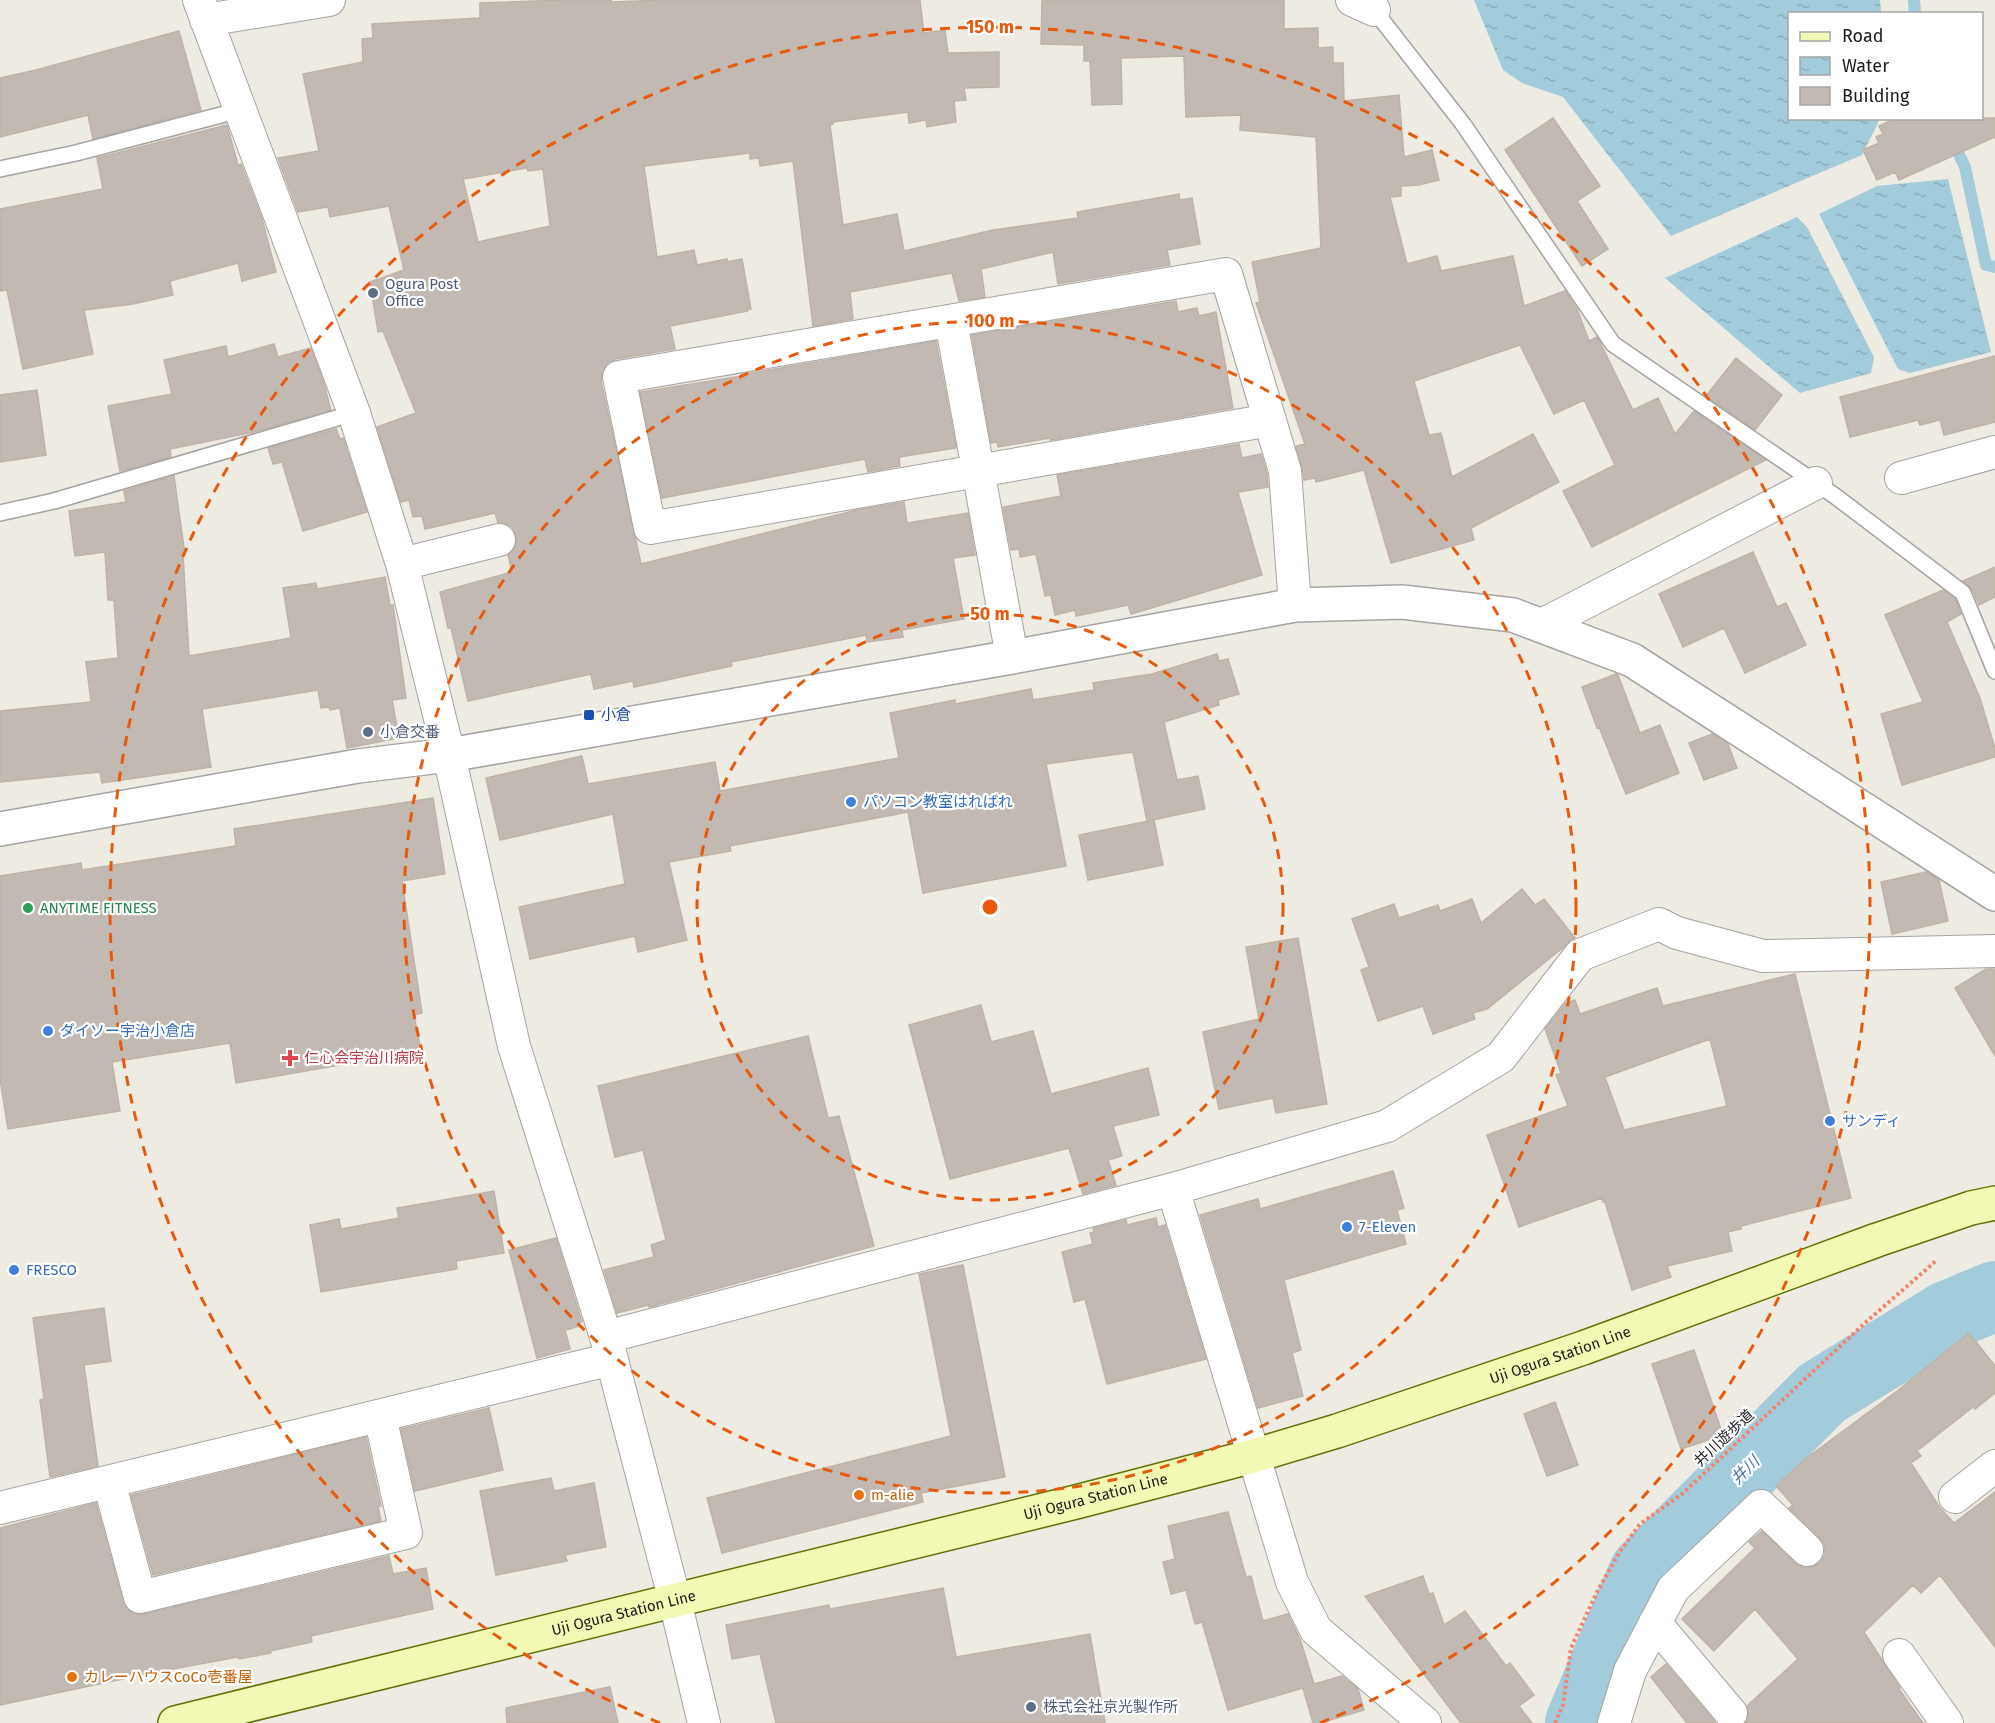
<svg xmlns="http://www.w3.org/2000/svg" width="1995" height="1723" font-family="'Fira Sans','Noto Sans JP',sans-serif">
<defs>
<pattern id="water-ripples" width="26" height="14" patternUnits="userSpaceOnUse" patternTransform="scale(1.5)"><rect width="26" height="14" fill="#a2cbdc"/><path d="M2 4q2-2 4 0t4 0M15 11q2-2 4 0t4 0" fill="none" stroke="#8baebc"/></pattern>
</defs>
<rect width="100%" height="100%" fill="#eeebe2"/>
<path fill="url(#water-ripples)" d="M 1474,0 L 1880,0 L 1881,13 L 1790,14 L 1790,118 L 1878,118 L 1878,123 L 1862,155 L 1671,236 L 1563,97 L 1522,83 L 1503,70 Z
M 1948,179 L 1991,352 L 1910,373 L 1898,369 L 1819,214 L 1877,186 Z
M 1797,217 L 1807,227 L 1874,357 L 1871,373 L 1800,393 L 1665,278 Z"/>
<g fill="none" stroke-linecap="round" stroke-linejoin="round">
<path stroke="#a2cbdc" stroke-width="12" d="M 1914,0 L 1915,14
M 1952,140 L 1965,167 L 1986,265 L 1995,267"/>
<path stroke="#a2cbdc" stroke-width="70" d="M 1580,1723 L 1644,1572 L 1822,1393 L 1947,1316 L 1995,1296"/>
</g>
<path fill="#c2bab2" stroke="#bfb2a5" stroke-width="1.5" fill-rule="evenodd" d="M 565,0 L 611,0 L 611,2 L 663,0 L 920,0 L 924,33 L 945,30 L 948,53 L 999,52 L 999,87 L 964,88 L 966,100 L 954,101 L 956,122 L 927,127 L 926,120 L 909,123 L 908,112 L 833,122 L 833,124 L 830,125 L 843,225 L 897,214 L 904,251 L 993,230 L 1078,218 L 1077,212 L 1179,194 L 1180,200 L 1192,198 L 1200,244 L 1167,250 L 1170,265 L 1058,284 L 1053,252 L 981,269 L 985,297 L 959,301 L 952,273 L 850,292 L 853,319 L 813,326 L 793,161 L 760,166 L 759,158 L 750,159 L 750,153 L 644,166 L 657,257 L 694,250 L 697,265 L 727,259 L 727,262 L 742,259 L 751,309 L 748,309 L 748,311 L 670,326 L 675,349 L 616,359 L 608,363 L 602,371 L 601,381 L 641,564 L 857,510 L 904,502 L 907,523 L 968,513 L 975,555 L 953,558 L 964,619 L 902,630 L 903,637 L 867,642 L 866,635 L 731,662 L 732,666 L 634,687 L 633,681 L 594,689 L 591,674 L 468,701 L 451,628 L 448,628 L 440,592 L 512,572 L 508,555 L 516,546 L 516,535 L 512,527 L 505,523 L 498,523 L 495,513 L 425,529 L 422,516 L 413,517 L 409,500 L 401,502 L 377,427 L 416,413 L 383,331 L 378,332 L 370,282 L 404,270 L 389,206 L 330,217 L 328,207 L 298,212 L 278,158 L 319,151 L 303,74 L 363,62 L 362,39 L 373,38 L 372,24 L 480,18 L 480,3 ZM 527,168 L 528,171 L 543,169 L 550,226 L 478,242 L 463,179 Z
M 1042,0 L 1284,0 L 1284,29 L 1318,28 L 1318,48 L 1333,47 L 1333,63 L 1343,63 L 1344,101 L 1399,95 L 1404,157 L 1432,150 L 1439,180 L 1419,185 L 1401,186 L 1401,196 L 1390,197 L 1407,264 L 1437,256 L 1441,271 L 1513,256 L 1524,306 L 1565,291 L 1577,309 L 1589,341 L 1597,337 L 1600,342 L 1633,410 L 1658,398 L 1675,434 L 1694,411 L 1766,460 L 1592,547 L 1563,491 L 1615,465 L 1584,400 L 1554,414 L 1520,345 L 1414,381 L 1429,435 L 1441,433 L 1452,477 L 1533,434 L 1559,482 L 1471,528 L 1474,540 L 1391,563 L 1364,470 L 1316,482 L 1315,478 L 1304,480 L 1302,466 L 1296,446 L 1305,444 L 1256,303 L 1260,302 L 1252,262 L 1321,248 L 1316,137 L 1240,130 L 1241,115 L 1186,117 L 1184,56 L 1121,58 L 1122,104 L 1092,105 L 1090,61 L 1084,61 L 1084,45 L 1041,44 Z
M 179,31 L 201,110 L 93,139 L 88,115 L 0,137 L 0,78 L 36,70 Z
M 1553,118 L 1600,186 L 1577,201 L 1608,249 L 1582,266 L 1505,150 Z
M 1896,118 L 1995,118 L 1995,137 L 1899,180 L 1895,172 L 1877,180 L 1863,150 L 1879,143 L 1876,137 L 1883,134 L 1879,126 Z
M 227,125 L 238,165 L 241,164 L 262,219 L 276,272 L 242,281 L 238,263 L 170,281 L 173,295 L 133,304 L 84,310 L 93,354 L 23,369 L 7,290 L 0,291 L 0,209 L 103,189 L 97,158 Z
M 1176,301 L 1178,312 L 1197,308 L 1199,316 L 1216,312 L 1233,408 L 1050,440 L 1050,438 L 998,447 L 997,442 L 991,443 L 972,335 Z
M 936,341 L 956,448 L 899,457 L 900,466 L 868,472 L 865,459 L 662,498 L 640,392 L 742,376 L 741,375 Z
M 274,344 L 278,357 L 311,348 L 324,384 L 331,410 L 258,431 L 170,449 L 171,457 L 120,471 L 108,406 L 172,394 L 164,360 L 226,346 L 228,357 Z
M 1995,356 L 1995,422 L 1944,435 L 1940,420 L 1920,425 L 1918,420 L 1850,437 L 1840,397 Z
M 1736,358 L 1782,395 L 1755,430 L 1706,396 Z
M 37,390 L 46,455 L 0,462 L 0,395 Z
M 336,429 L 340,439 L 343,438 L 367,512 L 303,531 L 282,462 L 273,464 L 268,448 Z
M 1239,444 L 1242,458 L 1261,454 L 1267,474 L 1268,487 L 1238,492 L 1262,575 L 1131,614 L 1128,605 L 1076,616 L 1075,610 L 1055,615 L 1051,595 L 1045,596 L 1036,554 L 1020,557 L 1019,549 L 1011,550 L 1003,507 L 1061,496 L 1057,475 Z
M 174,476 L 185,555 L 183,555 L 189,656 L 291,638 L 283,588 L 316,583 L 317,589 L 385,577 L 390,605 L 393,605 L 406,698 L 392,700 L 399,738 L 347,748 L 340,708 L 330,710 L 329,707 L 321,708 L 318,690 L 202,709 L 211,767 L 102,783 L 100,772 L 0,782 L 0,711 L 91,702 L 86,662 L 118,658 L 114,600 L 108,600 L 105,552 L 75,556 L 69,511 L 126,502 L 124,491 Z
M 1753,552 L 1777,607 L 1786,603 L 1806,645 L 1745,673 L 1724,628 L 1683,647 L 1659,594 Z
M 1995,567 L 1995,597 L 1979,605 L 1972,589 L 1963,581 Z
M 1943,590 L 1955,599 L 1961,614 L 1947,622 L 1980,698 L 1995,749 L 1995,757 L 1902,785 L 1881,714 L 1923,702 L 1885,615 Z
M 1217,654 L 1219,661 L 1228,659 L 1239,694 L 1218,700 L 1219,705 L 1164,722 L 1177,780 L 1198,776 L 1205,809 L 1147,821 L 1133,752 L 1046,764 L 1066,866 L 923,893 L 908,812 L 730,846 L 731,851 L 669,862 L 687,940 L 638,952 L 635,936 L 530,959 L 519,907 L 625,884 L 613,814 L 500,840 L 486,778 L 582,756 L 588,784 L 715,762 L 720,791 L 899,758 L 890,713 L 955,700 L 955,704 L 1031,689 L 1033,700 L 1094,690 L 1093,683 L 1152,674 Z
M 1616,674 L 1618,675 L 1640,733 L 1660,725 L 1679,773 L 1626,794 L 1599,727 L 1597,728 L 1582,687 Z
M 1712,734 L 1728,744 L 1737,768 L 1704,780 L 1689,743 Z
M 433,798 L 445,874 L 402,881 L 422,1013 L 414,1015 L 421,1051 L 236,1083 L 230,1043 L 112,1062 L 120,1111 L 8,1129 L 0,1079 L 0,876 L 81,863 L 82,870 L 236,846 L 234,829 Z
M 1154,820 L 1163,865 L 1088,880 L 1079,835 Z
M 1926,872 L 1939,880 L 1948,921 L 1892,934 L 1881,882 Z
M 1522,889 L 1535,905 L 1544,899 L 1575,938 L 1487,1009 L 1473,1013 L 1475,1019 L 1433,1034 L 1423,1006 L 1378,1021 L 1361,970 L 1369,967 L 1352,919 L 1394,904 L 1399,918 L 1438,905 L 1440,911 L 1472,899 L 1481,923 Z
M 1298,938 L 1327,1104 L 1276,1113 L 1273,1098 L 1219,1109 L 1203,1032 L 1259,1019 L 1246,947 Z
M 1986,969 L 1995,969 L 1995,1056 L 1955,988 Z
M 1795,974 L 1851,1198 L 1741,1226 L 1741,1229 L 1728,1232 L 1732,1251 L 1667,1266 L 1671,1277 L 1632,1290 L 1605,1202 L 1603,1202 L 1602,1198 L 1519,1227 L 1487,1135 L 1568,1106 L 1556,1075 L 1561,1073 L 1545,1029 L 1566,1003 L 1575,1000 L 1580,1014 L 1657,988 L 1663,1006 ZM 1710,1039 L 1727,1106 L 1624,1130 L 1605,1077 Z
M 981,1005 L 991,1042 L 1033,1031 L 1051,1094 L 1148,1068 L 1159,1115 L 1113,1126 L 1122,1156 L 1108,1160 L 1116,1185 L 1083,1194 L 1069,1148 L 950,1179 L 909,1025 Z
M 808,1036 L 828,1118 L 839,1116 L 874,1246 L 649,1307 L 648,1305 L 617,1313 L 604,1270 L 654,1257 L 651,1245 L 666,1240 L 643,1150 L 615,1157 L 598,1086 Z
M 1393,1171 L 1404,1208 L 1397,1210 L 1406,1244 L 1284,1280 L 1301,1350 L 1292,1353 L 1303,1396 L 1258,1408 L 1200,1215 L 1258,1199 L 1260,1209 Z
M 494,1191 L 504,1253 L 456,1261 L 457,1269 L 321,1292 L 310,1225 L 339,1219 L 341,1229 L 399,1218 L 397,1208 Z
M 1156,1218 L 1158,1227 L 1165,1225 L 1206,1359 L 1107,1384 L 1085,1299 L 1074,1302 L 1062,1252 L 1093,1244 L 1090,1233 L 1094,1232 L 1093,1228 L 1126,1220 L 1127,1225 Z
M 556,1238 L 582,1322 L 579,1323 L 580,1326 L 565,1330 L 570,1349 L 537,1358 L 509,1250 Z
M 963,1265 L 1005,1477 L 921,1493 L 923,1502 L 722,1553 L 707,1498 L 951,1436 L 919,1274 Z
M 104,1308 L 111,1361 L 84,1365 L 98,1466 L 50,1477 L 40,1400 L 44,1399 L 33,1318 Z
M 1969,1333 L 1995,1366 L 1995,1393 L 1975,1409 L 1973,1407 L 1917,1451 L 1921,1456 L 1911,1463 L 1940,1508 L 1954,1523 L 1995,1492 L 1995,1647 L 1940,1575 L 1921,1593 L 1913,1585 L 1864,1632 L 1900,1688 L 1899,1689 L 1923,1723 L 1745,1723 L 1748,1719 L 1747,1706 L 1798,1659 L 1755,1609 L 1714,1651 L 1682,1619 L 1755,1548 L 1749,1542 L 1762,1531 L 1795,1563 L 1802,1567 L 1811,1567 L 1820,1563 L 1825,1554 L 1824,1544 L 1819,1537 L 1789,1508 L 1793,1505 L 1776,1486 L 1808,1457 L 1897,1391 Z
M 1694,1350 L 1723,1435 L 1681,1449 L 1652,1364 Z
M 1555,1402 L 1578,1465 L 1547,1476 L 1524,1414 Z
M 489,1408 L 503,1470 L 415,1491 L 401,1429 Z
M 366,1437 L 381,1506 L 378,1506 L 381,1521 L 153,1575 L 131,1495 Z
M 551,1478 L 554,1491 L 594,1483 L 606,1547 L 565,1555 L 567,1561 L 496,1575 L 480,1491 Z
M 96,1503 L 123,1602 L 127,1609 L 135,1614 L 144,1614 L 389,1556 L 393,1574 L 426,1568 L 433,1609 L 311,1636 L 312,1642 L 270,1651 L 271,1653 L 239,1659 L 238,1657 L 151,1673 L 0,1705 L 0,1528 Z
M 1228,1512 L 1246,1577 L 1251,1576 L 1263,1621 L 1288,1614 L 1300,1639 L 1314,1684 L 1342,1676 L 1358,1689 L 1364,1710 L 1320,1723 L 1313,1723 L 1303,1688 L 1228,1710 L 1202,1622 L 1195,1624 L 1186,1590 L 1171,1594 L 1163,1562 L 1175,1559 L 1168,1526 Z
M 1423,1576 L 1429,1594 L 1433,1593 L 1444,1625 L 1465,1611 L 1506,1666 L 1510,1663 L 1534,1695 L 1519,1706 L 1532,1723 L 1461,1723 L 1365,1596 Z
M 943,1588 L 956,1657 L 1090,1634 L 1105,1723 L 776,1723 L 760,1654 L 732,1659 L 726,1625 L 829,1605 L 830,1609 Z
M 1666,1664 L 1716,1723 L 1687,1723 L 1651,1677 Z
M 610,1687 L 618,1723 L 507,1723 L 506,1708 Z"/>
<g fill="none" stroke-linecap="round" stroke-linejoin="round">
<g stroke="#a4a4a4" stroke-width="18">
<path id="service" d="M 1374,10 L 1463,124 L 1613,344 L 1835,496 L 1963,593 L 1995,671
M 0,169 L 76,153 L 240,110
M 0,513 L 54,501 L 354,413"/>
</g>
<g stroke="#a4a4a4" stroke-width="34">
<path id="minor" d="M 199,0 L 354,413 L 402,564 L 449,755 L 514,1046 L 606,1337 L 675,1601 L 704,1723
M 1352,0 L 1374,10
M 206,20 L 329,0
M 951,321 L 1012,657
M 1270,420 L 650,528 L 619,377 L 1226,274 L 1285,471 L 1295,605
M 1901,478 L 1995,452
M 402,564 L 499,540
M 1542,625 L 1816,483
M 1173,1189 L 1292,1582 L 1316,1630 L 1425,1723
M 606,1337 L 1173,1189 L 1387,1126 L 1501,1057 L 1580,955 L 1659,924 L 1677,933 L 1763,956 L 1995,951
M 109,1482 L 140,1597 L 406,1533 L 380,1416
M 1955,1497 L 1995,1466
M 0,1508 L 612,1359
M 1655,1623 L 1731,1713
M 1899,1655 L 1947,1723
M 1614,1723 L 1630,1671 L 1673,1589 L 1761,1506 L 1807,1550"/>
</g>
<g stroke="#a4a4a4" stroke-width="36">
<path id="tertiary" d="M 0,829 L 358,766 L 449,755 L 1012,657 L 1295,605 L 1402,602 L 1513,615 L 1632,660 L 1995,894"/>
</g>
<g stroke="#5f7205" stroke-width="36">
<g id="secondary">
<path id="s1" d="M 175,1723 L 1076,1502 L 1253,1456 L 1337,1431 L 1583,1348 L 1877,1240 L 1971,1208 L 1995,1203"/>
</g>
</g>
<path stroke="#f98168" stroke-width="4" stroke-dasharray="3 3" stroke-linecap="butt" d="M 1555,1723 L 1563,1705 L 1571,1648 L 1597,1592 L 1619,1553 L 1640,1524 L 1682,1494 L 1865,1323 L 1937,1260"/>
<use href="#service" stroke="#fff" stroke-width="15"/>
<use href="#minor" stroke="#fff" stroke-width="32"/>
<use href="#tertiary" stroke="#fff" stroke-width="33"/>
<use href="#secondary" stroke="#f1f9b5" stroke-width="33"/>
</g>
<g fill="none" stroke="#e8590c" stroke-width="3" stroke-dasharray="10 8">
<circle cx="990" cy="907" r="293"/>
<circle cx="990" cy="907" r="586"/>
<path d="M660 1723A880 880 0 1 1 1320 1723"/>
</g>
<g fill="#5c6f8a" stroke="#fff" stroke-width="2">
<circle cx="373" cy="293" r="6"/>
<circle cx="368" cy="732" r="6"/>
<circle cx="1031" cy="1707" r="6"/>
</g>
<rect fill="#1a4fb4" stroke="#fff" stroke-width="2" x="583" y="709" width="12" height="12" rx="3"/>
<g fill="#3f7fe0" stroke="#fff" stroke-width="2">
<circle cx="851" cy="802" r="6"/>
<circle cx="48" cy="1031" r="6"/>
<circle cx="1830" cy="1121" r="6"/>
<circle cx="1347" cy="1227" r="6"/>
<circle cx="14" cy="1270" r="6"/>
</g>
<circle fill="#2e9e5b" stroke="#fff" stroke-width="2" cx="28" cy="908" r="6"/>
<path fill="#e0444e" stroke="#fff" stroke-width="2" d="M287 1049h6v6h6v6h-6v6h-6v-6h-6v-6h6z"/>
<g fill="#e8710a" stroke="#fff" stroke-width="2">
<circle cx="859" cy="1495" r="6"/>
<circle cx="72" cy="1677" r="6"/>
</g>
<g text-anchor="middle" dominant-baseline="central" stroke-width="4.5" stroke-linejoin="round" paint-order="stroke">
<g font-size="15" fill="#4e5e75" stroke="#fff" text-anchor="start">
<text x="385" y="284">Ogura Post<tspan x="385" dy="17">Office</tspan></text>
<text x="380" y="732">小倉交番</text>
<text x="1043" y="1707">株式会社京光製作所</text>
</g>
<g font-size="15" fill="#164399" stroke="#fff" text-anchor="start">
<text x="601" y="715">小倉</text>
</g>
<g font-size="15" fill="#366cbe" stroke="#fff" text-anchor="start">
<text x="863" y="802">パソコン教室はればれ</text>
<text x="60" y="1031">ダイソー宇治小倉店</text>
<text x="1842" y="1121">サンディ</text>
<text x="1359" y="1227">7-Eleven</text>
<text x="26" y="1270">FRESCO</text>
</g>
<g font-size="15" fill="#27864d" stroke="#fff" text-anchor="start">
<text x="40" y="908">ANYTIME FITNESS</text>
</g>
<g font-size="15" fill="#be3a42" stroke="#fff" text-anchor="start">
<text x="304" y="1058">仁心会宇治川病院</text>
</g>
<g font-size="15" fill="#1d1d1d" stroke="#fff">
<text stroke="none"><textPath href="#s1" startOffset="1434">Uji Ogura Station Line</textPath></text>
<text transform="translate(1724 1438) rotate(-43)">井川遊歩道</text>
<text stroke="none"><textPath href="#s1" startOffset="948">Uji Ogura Station Line</textPath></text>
<text stroke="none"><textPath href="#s1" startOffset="462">Uji Ogura Station Line</textPath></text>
</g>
<g font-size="15" fill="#c56008" stroke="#fff" text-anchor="start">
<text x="871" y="1495">m-alie</text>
<text x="84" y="1677">カレーハウスCoCo壱番屋</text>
</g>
<g font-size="16" font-style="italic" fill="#4974ac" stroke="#fff">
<text transform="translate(1745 1470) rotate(-45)">井川</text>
</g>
</g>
<circle cx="990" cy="907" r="9" fill="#e8590c" stroke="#fff" stroke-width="3"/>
<g font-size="18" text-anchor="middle" font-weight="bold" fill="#e8590c" stroke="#fff" stroke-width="4.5" stroke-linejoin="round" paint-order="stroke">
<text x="990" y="33">150 m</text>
<text x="990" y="327">100 m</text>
<text x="990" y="620">50 m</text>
</g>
<rect x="1788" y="12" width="195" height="108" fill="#ffffff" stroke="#a5a5a5" stroke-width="1.5"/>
<rect x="1800" y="32" width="30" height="9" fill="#f1f9b5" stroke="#a5a5a5" stroke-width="1.5"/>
<text x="1842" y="42" font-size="18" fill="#1d1d1d">Road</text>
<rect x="1800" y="57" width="30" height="18" fill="url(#water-ripples)" stroke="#a5a5a5" stroke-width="1.5"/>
<text x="1842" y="72" font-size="18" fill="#1d1d1d">Water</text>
<rect x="1800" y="87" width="30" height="18" fill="#c2bab2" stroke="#a5a5a5" stroke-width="1.5"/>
<text x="1842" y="102" font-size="18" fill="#1d1d1d">Building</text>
</svg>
